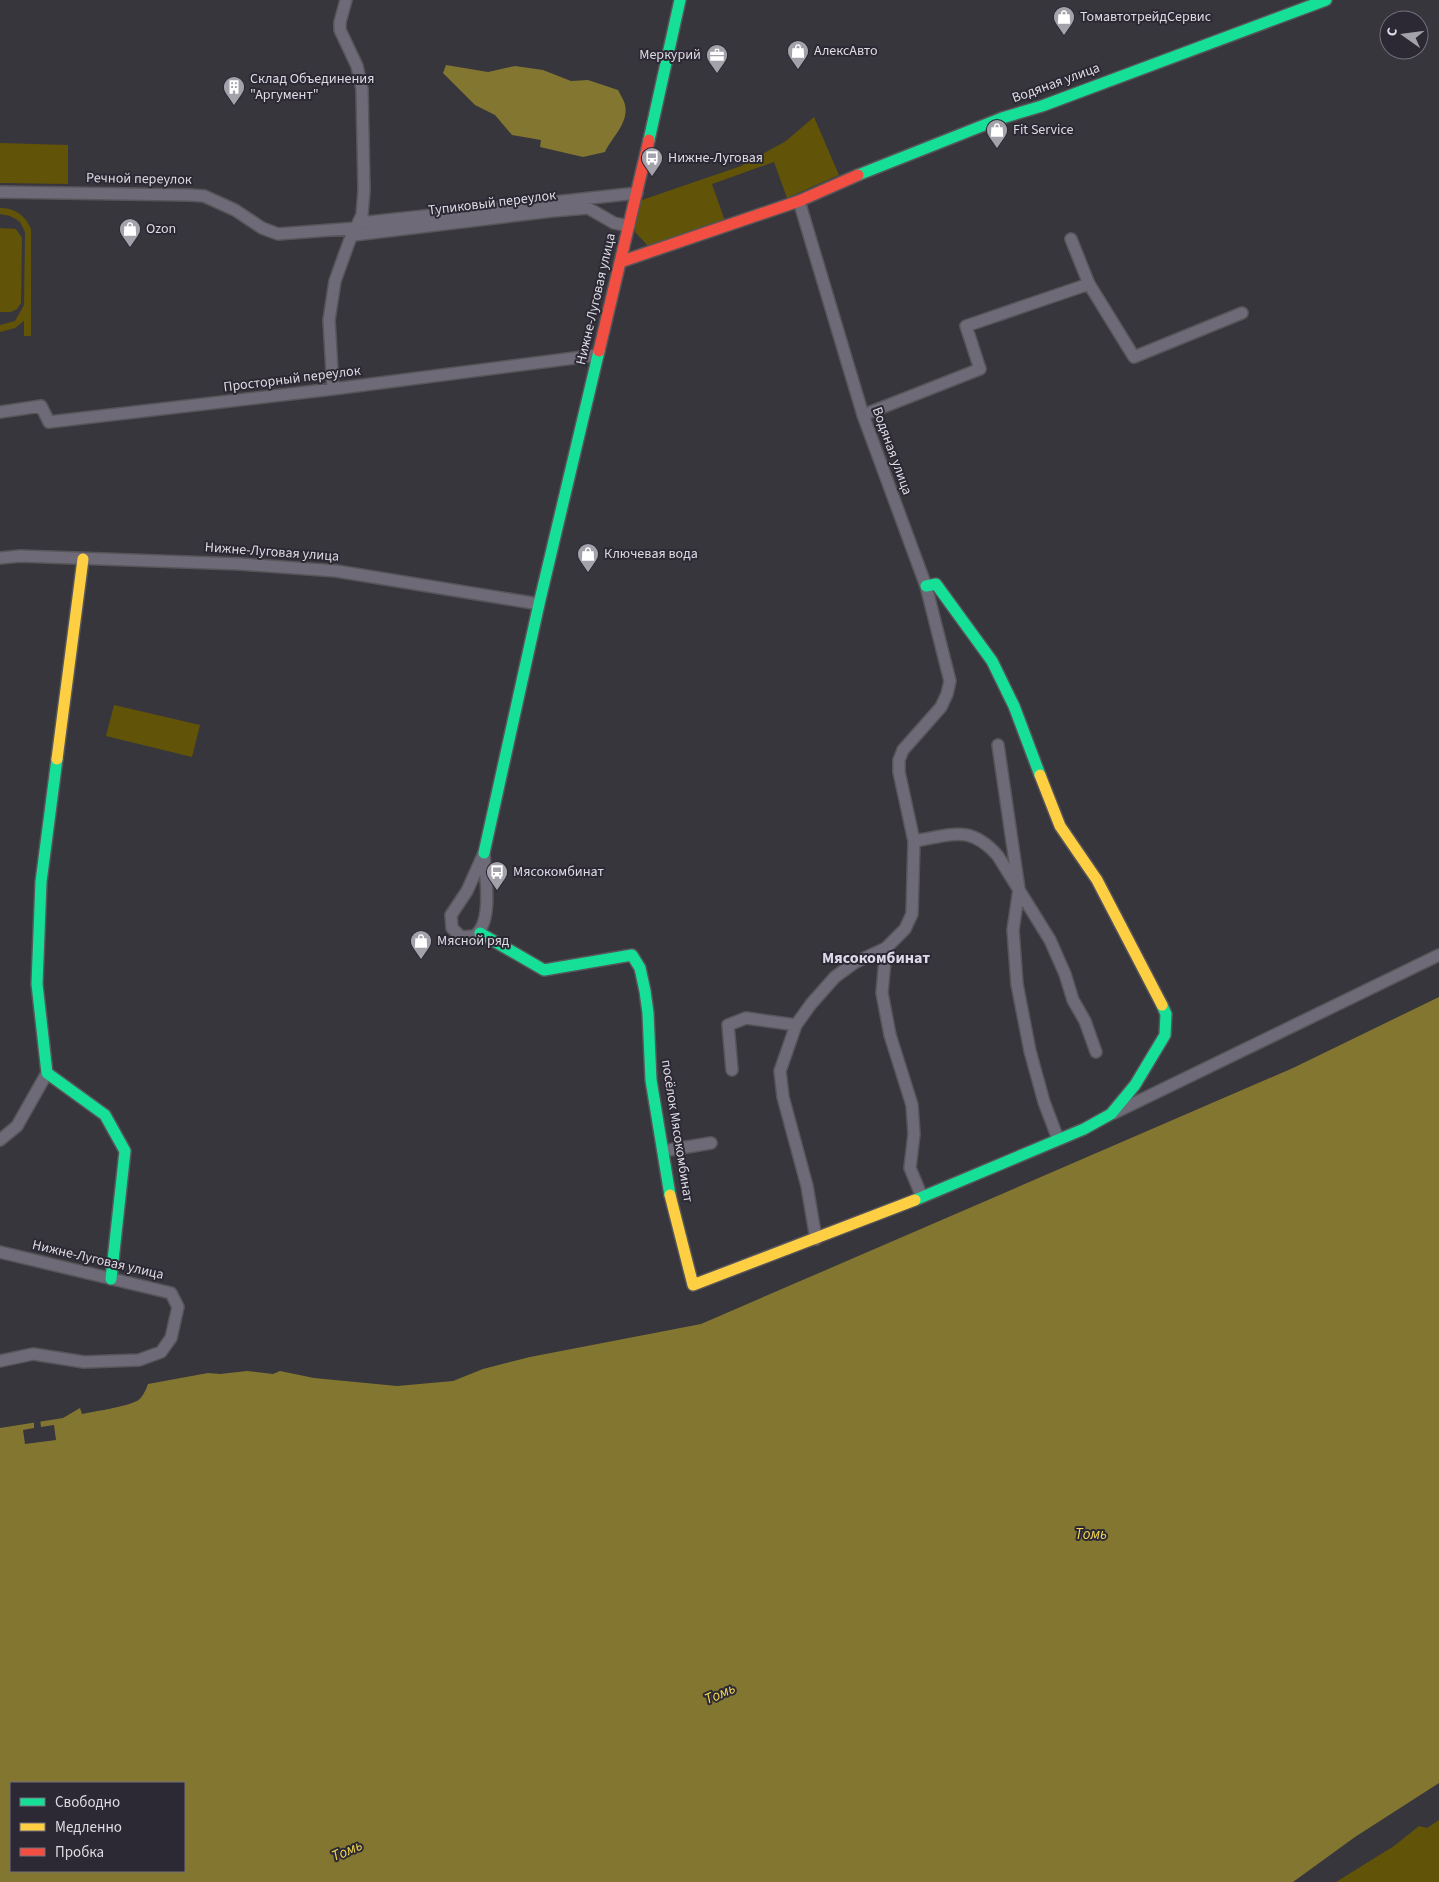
<svg xmlns="http://www.w3.org/2000/svg" width="1439" height="1882" font-family="'Source Sans 3',sans-serif">
<rect width="100%" height="100%" fill="#37363c"/>
<path fill="#615308" d="M 814,117 L 839,175 L 787,198 L 774,162 L 712,184 L 725,221 L 649,247 L 635,232 L 639,201 L 741,166 L 786,141 Z
M 0,143 L 68,145 L 68,184 L 0,183 Z
M 0,208 C 15,208 25,215 31,229 L 31,336 L 24,336 L 24,321 L 15,328 L 0,332 L 0,325 L 15,321 L 24,305 L 25,232 L 20,222 L 16,219 L 10,216 L 0,214 Z
M 0,228 L 16,229 L 22,238 L 21,303 L 17,309 L 11,312 L 0,312 Z
M 114,705 L 200,725 L 192,757 L 106,736 Z
M 1439,1820 L 1439,1882 L 1336,1882 L 1394,1846 L 1419,1826 L 1427,1828 Z"/>
<path fill="#837630" fill-rule="evenodd" d="M 446,65 L 488,72 L 515,66 L 543,70 L 571,81 L 588,80 L 618,90 C 620,94 624,100 625,105 C 629,123 612,137 605,152 L 583,157 L 540,147 L 541,140 L 512,135 L 495,115 L 475,105 L 443,73 Z
M 1439,997 L 1439,1783 L 1355,1837 L 1293,1882 L 0,1882 L 0,1428 L 63,1418 L 80,1408 L 82,1414 C 97,1411 124,1407 137,1401 C 142,1398 146,1390 148,1384 L 208,1373 L 220,1374 L 247,1371 L 273,1374 L 280,1371 L 314,1378 L 397,1386 L 453,1381 L 483,1369 L 530,1357 L 701,1324 L 1293,1068 ZM 11,1783 L 184,1783 L 184,1871 L 11,1871 Z"/>
<path fill="#37363c" d="M 40,1419 L 41,1427 L 54,1425 L 56,1440 L 25,1444 L 23,1430 L 34,1428 L 34,1420 Z"/>
<g fill="none" stroke-linecap="round" stroke-linejoin="round">
<g stroke="#565559" stroke-width="14">
<path id="street" d="M 0,192 L 189,195 L 204,196 L 235,210 L 262,228 L 278,234 L 357,228
M 799,201 L 863,415 L 926,586 L 950,681 L 947,694 L 941,707 L 903,750 L 899,760 L 899,772 L 914,841 L 912,914 L 905,929 L 886,948 L 882,993 L 890,1035 L 912,1105 L 914,1134 L 910,1168 L 922,1197
M 359,223 L 637,193
M 354,235 L 552,211 L 588,208 L 614,223 L 629,226
M 1089,284 L 1134,357 L 1242,313
M 333,389 L 329,320 L 335,281 L 349,242 L 362,215 L 364,190 L 362,89 L 357,66 L 340,30 L 340,22 L 346,0
M 0,412 L 41,406 L 49,422 L 333,389 L 598,355
M 863,415 L 980,369 L 966,326 L 1089,284 L 1071,239
M 0,558 L 20,556 L 240,564 L 336,571 L 539,604
M 998,745 L 1019,889 L 1013,930 L 1017,984 L 1030,1051 L 1044,1102 L 1058,1139
M 914,841 C 952,835 970,824 998,856 L 1050,940 L 1065,974 L 1073,1000 L 1085,1021 L 1096,1052
M 484,853 C 485,875 494,923 474,936 L 461,937 L 452,928 L 451,915 L 467,891 Z
M 732,1070 L 728,1025 L 746,1018 L 796,1025
M 1114,1113 L 1439,955
M 0,1140 L 17,1126 L 47,1073
M 663,1151 L 711,1143
M 816,1239 L 807,1186 L 783,1097 L 780,1071 L 796,1025 L 811,1004 L 835,977 L 854,963 L 886,948
M 0,1252 L 171,1293 L 178,1307 L 171,1338 L 161,1352 L 139,1360 L 84,1362 L 33,1354 L 0,1361"/>
</g>
<g stroke="#565559" stroke-width="14">
<path id="fast" d="M 649,140 L 680,0
M 858,175 L 1002,118 L 1042,106 L 1326,0
M 926,586 L 936,584 L 992,661 L 1014,706 L 1040,775
M 57,759 L 41,882 L 37,984 L 47,1073 L 105,1115 L 125,1151 L 111,1279
M 484,853 L 539,604 L 599,351
M 480,933 L 544,970 L 632,955 L 640,968 L 645,991 L 648,1013 L 651,1080 L 670,1195
M 915,1200 L 1084,1129 L 1111,1114 L 1135,1085 L 1165,1035 L 1166,1014 L 1162,1005"/>
</g>
<g stroke="#565559" stroke-width="14">
<path id="slow" d="M 57,759 L 83,559
M 1040,775 L 1060,826 L 1097,880 L 1162,1005
M 670,1195 L 693,1285 L 915,1200"/>
</g>
<g stroke="#565559" stroke-width="14">
<path id="jam" d="M 620,262 L 799,201 L 858,175
M 599,351 L 649,140"/>
</g>
<use href="#street" stroke="#6e6a78" stroke-width="11"/>
<use href="#fast" stroke="#16e098" stroke-width="11"/>
<use href="#slow" stroke="#ffcf43" stroke-width="11"/>
<use href="#jam" stroke="#f24e42" stroke-width="11"/>
</g>
<defs>
<g id="shop-pin" transform="scale(1.125)"><path d="M0 17L-7.5 6A9.5 9.5 0 1 1 7.5 6Z" fill="#a3a1a9" stroke="#2c2935"/><path d="M-5-2.5h2.3a2.7 3.5 0 0 1 5.4 0H5L5.5 6h-11ZM-1.5-2.5h3a1.5 2.3 0 0 0-3 0Z" fill="#fff"/></g>
<g id="office-pin" transform="scale(1.125)"><path d="M0 17L-7.5 6A9.5 9.5 0 1 1 7.5 6Z" fill="#a3a1a9" stroke="#2c2935"/><path d="M-6-3h4V-5.5h4V-3h4V5H-6ZM-1-4.5V-3h2v-1.5ZM-6 0V1H6V0Z" fill="#fff"/></g>
<g id="building-pin" transform="scale(1.125)"><path d="M0 17L-7.5 6A9.5 9.5 0 1 1 7.5 6Z" fill="#a3a1a9" stroke="#2c2935"/><path d="M-4-6H4V6H1V3H-1V6H-4ZM-2.5-4.3h1.7v1.8h-1.7ZM.8-4.3h1.7v1.8H.8ZM-2.5-1h1.7V.8h-1.7ZM.8-1h1.7V.8H.8Z" fill="#fff"/></g>
<g id="bus-pin" transform="scale(1.125)"><path d="M0 17L-7.5 6A9.5 9.5 0 1 1 7.5 6Z" fill="#a3a1a9" stroke="#2c2935"/><path d="M-5-6H5V4H4V6H2V4H-2V6H-4V4H-5ZM-3.5-4V0h7V-4ZM-3.5 1.2v1.5H-2V1.2ZM2 1.2v1.5H3.5V1.2Z" fill="#fff"/></g>
</defs>
<g fill-rule="evenodd">
<use href="#shop-pin" x="1064" y="17"/>
<use href="#shop-pin" x="798" y="51"/>
<use href="#office-pin" x="717" y="55"/>
<use href="#building-pin" x="234" y="87"/>
<use href="#shop-pin" x="997" y="130"/>
<use href="#bus-pin" x="652" y="158"/>
<use href="#shop-pin" x="130" y="229"/>
<use href="#shop-pin" x="588" y="554"/>
<use href="#bus-pin" x="497" y="872"/>
<use href="#shop-pin" x="421" y="941"/>
</g>
<g text-anchor="middle" dominant-baseline="central" stroke-width="4" stroke-linejoin="round" paint-order="stroke">
<g font-size="14" fill="#dddbe3" stroke="#2c2935" text-anchor="start">
<text x="1080" y="17">ТомавтотрейдСервис</text>
<text x="814" y="51">АлексАвто</text>
<text x="701" y="55" text-anchor="end">Меркурий</text>
<text x="250" y="79">Склад Объединения<tspan x="250" dy="16">"Аргумент"</tspan></text>
<text x="1013" y="130">Fit Service</text>
<text x="668" y="158">Нижне-Луговая</text>
<text x="146" y="229">Ozon</text>
<text x="604" y="554">Ключевая вода</text>
<text x="513" y="872">Мясокомбинат</text>
<text x="437" y="941">Мясной ряд</text>
</g>
<g font-size="14" fill="#dddbe3" stroke="#2c2935">
<text transform="translate(1056 83) rotate(-20)">Водяная улица</text>
<text transform="translate(139 179) rotate(1)">Речной переулок</text>
<text transform="translate(492 203) rotate(-7)">Тупиковый переулок</text>
<text transform="translate(596 299) rotate(-77)">Нижне-Луговая улица</text>
<text transform="translate(292 379) rotate(-7)">Просторный переулок</text>
<text transform="translate(892 451) rotate(70)">Водяная улица</text>
<text transform="translate(272 552) rotate(4)">Нижне-Луговая улица</text>
<text transform="translate(677 1131) rotate(81)">посёлок Мясокомбинат</text>
<text transform="translate(98 1260) rotate(13)">Нижне-Луговая улица</text>
</g>
<g font-size="15" font-style="italic" fill="#f3d852" stroke="#2c2935">
<text x="1091" y="1534">Томь</text>
<text transform="translate(720 1694) rotate(-23)">Томь</text>
<text transform="translate(347 1851) rotate(-23)">Томь</text>
</g>
<g font-size="16" font-weight="bold" fill="#ddd9e9" stroke="#2c2935">
<text x="876" y="958">Мясокомбинат</text>
</g>
</g>
<rect x="10" y="1782" width="175" height="90" fill="#2c2935" stroke="#73707b"/>
<rect x="20" y="1798" width="25" height="8" fill="#16e098" stroke="#73707b"/>
<text x="55" y="1807" font-size="15" fill="#dddbe3">Свободно</text>
<rect x="20" y="1823" width="25" height="8" fill="#ffcf43" stroke="#73707b"/>
<text x="55" y="1832" font-size="15" fill="#dddbe3">Медленно</text>
<rect x="20" y="1848" width="25" height="8" fill="#f24e42" stroke="#73707b"/>
<text x="55" y="1857" font-size="15" fill="#dddbe3">Пробка</text>
<g transform="translate(1404 35) rotate(284)"><circle r="24" fill="#2c2935" stroke="#73707b"/>
<path d="M0-4L9 19L0 12L-9 19Z" fill="#a3a1a9"/>
<text y="-8" font-size="14" font-weight="bold" text-anchor="middle" fill="#dddbe3">С</text>
</g>
</svg>
